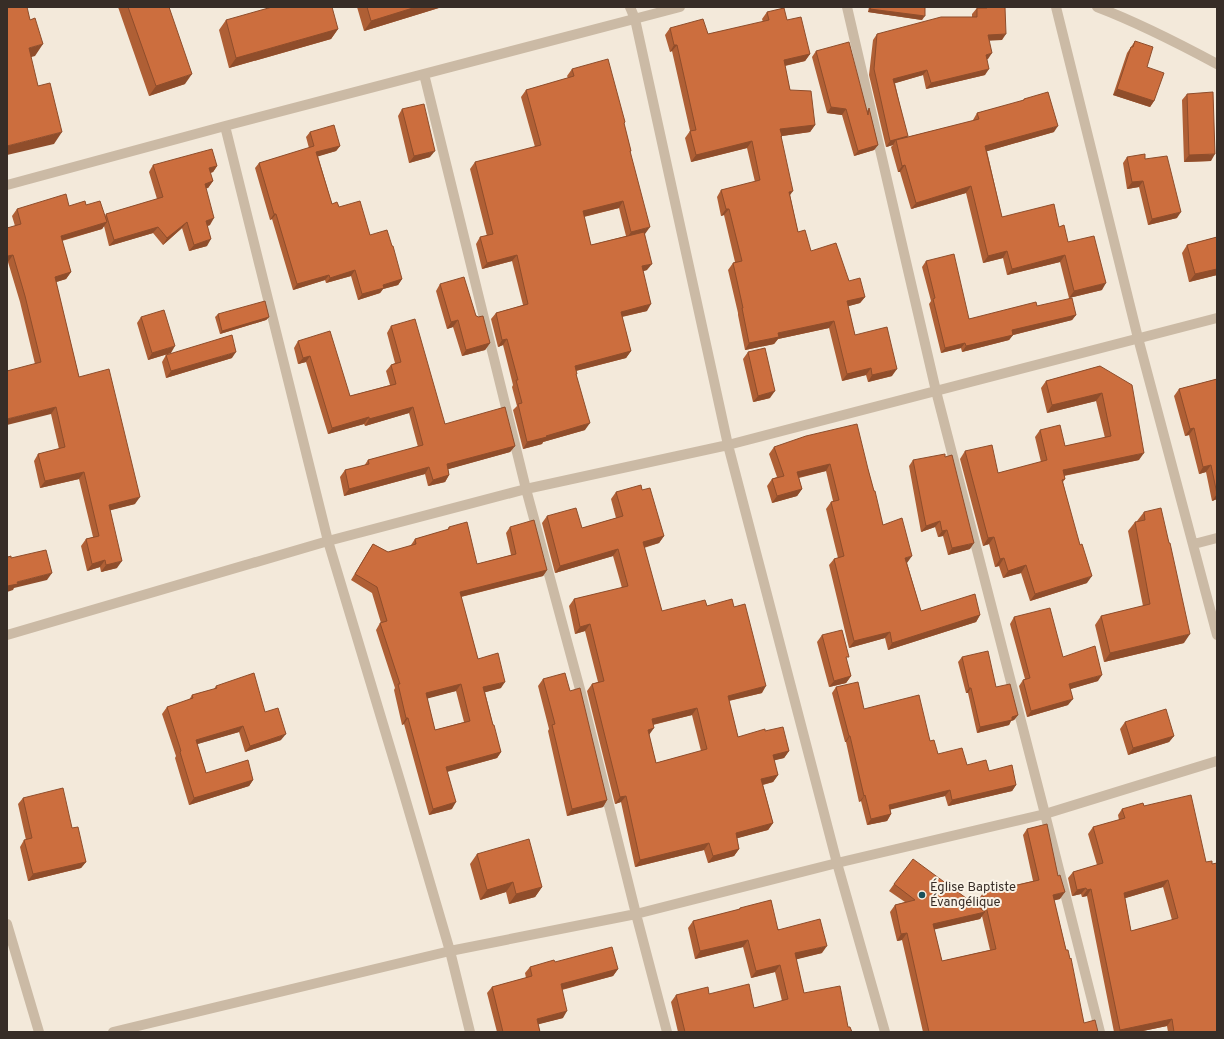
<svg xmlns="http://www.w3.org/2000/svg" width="1224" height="1039" font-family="Overpass,sans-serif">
<rect width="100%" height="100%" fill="#f3e9da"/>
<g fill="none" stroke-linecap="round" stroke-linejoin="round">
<path stroke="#cbbaa5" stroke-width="10" d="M 630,7 L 635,19 L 728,445 L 837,863 L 885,1032
M 847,7 L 936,391 L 1045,814 L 1100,1032
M 1056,7 L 1138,338 L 1217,635
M 1097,7 C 1139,23 1178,43 1217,64
M 424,74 L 526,489 L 581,693 L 636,914 L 667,1032
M 225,126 L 328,541 L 401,784 L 450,951 L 470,1032
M 7,185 L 225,126 L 680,7
M 1194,544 L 1217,538
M 7,635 L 328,541 L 526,489 L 728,445 L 1217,318
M 7,924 L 39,1032
M 113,1032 L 450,951 L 636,914 L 837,863 L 1045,814 L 1217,761"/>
</g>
<path fill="#af5f35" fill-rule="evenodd" d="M 118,7 L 169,7 L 185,84 L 149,96 Z
M 357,7 L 442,7 L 364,31 Z
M 869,7 L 925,7 L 922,20 L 868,12 Z
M 985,7 L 1005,7 L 1002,40 L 989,40 L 988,59 L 987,59 L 985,75 L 926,89 L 923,75 L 895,83 L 907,137 L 973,121 L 973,120 L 977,113 L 1023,101 L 1024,99 L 1054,132 L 987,151 L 1002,217 L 1059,227 L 1068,242 L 1102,290 L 1069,298 L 1060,262 L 1007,275 L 1003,258 L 983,263 L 966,193 L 911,209 L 900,172 L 898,172 L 891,147 L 893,145 L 886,147 L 869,75 L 873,40 L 877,34 L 972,17 L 972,14 L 977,8 L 985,8 Z
M 767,12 L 787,20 L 810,54 L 805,61 L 785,66 L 790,90 L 815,125 L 810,132 L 782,136 L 781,137 L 790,195 L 798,232 L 811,251 L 849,281 L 865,297 L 860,303 L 848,306 L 855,335 L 892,376 L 868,382 L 866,375 L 842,381 L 829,328 L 778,339 L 774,344 L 745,350 L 738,315 L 738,313 L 728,270 L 733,263 L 735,262 L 724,215 L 721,216 L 717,197 L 721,190 L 755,182 L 747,148 L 691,162 L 685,138 L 690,131 L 672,51 L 670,52 L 665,35 L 670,28 L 708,34 L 763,22 L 762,19 Z
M 226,20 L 338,29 L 331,39 L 229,68 L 219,30 Z
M 1135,41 L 1154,101 L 1150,107 L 1113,95 L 1127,53 Z
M 816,51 L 867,111 L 869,108 L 878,145 L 874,150 L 854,156 L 842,115 L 827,113 L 812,57 Z
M 572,69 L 625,122 L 624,124 L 631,151 L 630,152 L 645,234 L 647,270 L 643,271 L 647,311 L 622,317 L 631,351 L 626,358 L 576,371 L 576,375 L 585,430 L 543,442 L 542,444 L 523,449 L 513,410 L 517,406 L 512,387 L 513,385 L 503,345 L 498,347 L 491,319 L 496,313 L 523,305 L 512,261 L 482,269 L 476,244 L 480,237 L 487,236 L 470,169 L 475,162 L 535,147 L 521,97 L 526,90 L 568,78 L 567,76 ZM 619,208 L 626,236 L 591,245 L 584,217 Z
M 1187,94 L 1211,161 L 1184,162 L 1182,100 Z
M 402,109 L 430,157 L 409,163 L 398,116 Z
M 310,132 L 340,146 L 336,151 L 318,156 L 332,204 L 339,207 L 370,235 L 402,279 L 398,285 L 383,289 L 380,293 L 358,300 L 351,276 L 326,283 L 325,280 L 293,290 L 272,219 L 270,220 L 255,168 L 259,163 L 309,148 L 306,137 Z
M 1127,157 L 1145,159 L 1177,218 L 1148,225 L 1139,187 L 1127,189 L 1123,163 Z
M 153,165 L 217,166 L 213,172 L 210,173 L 213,181 L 208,188 L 206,188 L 210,225 L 208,226 L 207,246 L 189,251 L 182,228 L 163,245 L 153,233 L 109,246 L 104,226 L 102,229 L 62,241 L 71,272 L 66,279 L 56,282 L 79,377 L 135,504 L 110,510 L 117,568 L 101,572 L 100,567 L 87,571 L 81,546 L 86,539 L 93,537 L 79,479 L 40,488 L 34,461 L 38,454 L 59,449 L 51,414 L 35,364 L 20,302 L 8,262 L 15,226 L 12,216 L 17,209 L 86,205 L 105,216 L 106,214 L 157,199 L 149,172 Z
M 1217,237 L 1217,275 L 1189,282 L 1182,253 L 1187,245 Z
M 926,261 L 969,319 L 1037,306 L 1076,315 L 1072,320 L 1013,335 L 1009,340 L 962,352 L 961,348 L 941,353 L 929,304 L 931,301 L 922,267 Z
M 440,284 L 476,316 L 490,343 L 485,350 L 462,356 L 453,327 L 447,329 L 436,291 Z
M 218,314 L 269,317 L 266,320 L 220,334 L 215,317 Z
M 141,317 L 171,353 L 148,360 L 137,323 Z
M 391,326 L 445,424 L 515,446 L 510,452 L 448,469 L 449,475 L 445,482 L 428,486 L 425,474 L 344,496 L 340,477 L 345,470 L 364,466 L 368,460 L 418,447 L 409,413 L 365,426 L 364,424 L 328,434 L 306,362 L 298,364 L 294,348 L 298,341 L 350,396 L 390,385 L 386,371 L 391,365 L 395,363 L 387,333 Z
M 748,352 L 770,398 L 753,402 L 743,359 Z
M 166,355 L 232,358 L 166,378 L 162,362 Z
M 1100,366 L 1139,460 L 1064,476 L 1065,479 L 1063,482 L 1087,583 L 1030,601 L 1021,573 L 1003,578 L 999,566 L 995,567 L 989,544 L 983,546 L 960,459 L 965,451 L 998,473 L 1041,462 L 1035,437 L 1040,430 L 1065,446 L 1105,438 L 1096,401 L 1047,413 L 1041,388 L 1046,381 Z
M 1217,379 L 1217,499 L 1212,501 L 1206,472 L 1199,474 L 1189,435 L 1185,436 L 1174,396 L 1179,389 Z
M 774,447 L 868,469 L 883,525 L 907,563 L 921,611 L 980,615 L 976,622 L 888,650 L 885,638 L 849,648 L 829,565 L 834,559 L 838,558 L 826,509 L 831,502 L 833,501 L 826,471 L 799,478 L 802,489 L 797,496 L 772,503 L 767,486 L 772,479 L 777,477 L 769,454 Z
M 913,460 L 970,549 L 948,555 L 943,536 L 938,537 L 935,527 L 921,532 L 909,466 Z
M 642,490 L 664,536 L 659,543 L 644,548 L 662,611 L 707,606 L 734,607 L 762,693 L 729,701 L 738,737 L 765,731 L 789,751 L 784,758 L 774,760 L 778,775 L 773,782 L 763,785 L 773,823 L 768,830 L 737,838 L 739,849 L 734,856 L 708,863 L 704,850 L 635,867 L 621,802 L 615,804 L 587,691 L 592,684 L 598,682 L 585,631 L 575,634 L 569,606 L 574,599 L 622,588 L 613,556 L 555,573 L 542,523 L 547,516 L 582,528 L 616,518 L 611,499 L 616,492 ZM 692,715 L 701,751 L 656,763 L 649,735 L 653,725 Z
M 1144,512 L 1184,643 L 1104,662 L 1095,625 L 1101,616 L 1143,606 L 1128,531 L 1135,522 L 1138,522 L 1137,521 Z
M 449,527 L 477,564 L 511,555 L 506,533 L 510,527 L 547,570 L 543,576 L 461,597 L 478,659 L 501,688 L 485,692 L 493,725 L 501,752 L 497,758 L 447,772 L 452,809 L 429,815 L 404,724 L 402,725 L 394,690 L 395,688 L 376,630 L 380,623 L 381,623 L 372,593 L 351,580 L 369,550 L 373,544 L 388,552 L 411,546 L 411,545 L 415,539 L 447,530 ZM 456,691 L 464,722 L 435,730 L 427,698 Z
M 1014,617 L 1063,657 L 1098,681 L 1070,689 L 1068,705 L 1027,717 L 1019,686 L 1023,680 L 1025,679 L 1010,624 Z
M 822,635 L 846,660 L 851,676 L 846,683 L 829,687 L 817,642 Z
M 962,657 L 996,687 L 1018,715 L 1014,720 L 1011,721 L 1009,725 L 977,733 L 968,693 L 966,693 L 958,662 Z
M 543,679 L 570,691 L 607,800 L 603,807 L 567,816 L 548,731 L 549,729 L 538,686 Z
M 216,686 L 265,712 L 281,740 L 245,752 L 239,732 L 197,744 L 206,773 L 253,780 L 249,786 L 189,805 L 175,758 L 176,756 L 162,714 L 167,707 L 189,700 L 192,695 L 214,689 Z
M 836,687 L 864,709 L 930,741 L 938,754 L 967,765 L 989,771 L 1016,785 L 1012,791 L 948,806 L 945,796 L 890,809 L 891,814 L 887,821 L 867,825 L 861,801 L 859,802 L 846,742 L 845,742 L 832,693 Z
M 1125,722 L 1174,736 L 1169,742 L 1128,755 L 1120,729 Z
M 23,798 L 72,828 L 86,862 L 81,868 L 28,881 L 20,847 L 24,840 L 26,840 L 18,804 Z
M 1144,806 L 1206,862 L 1212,864 L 1217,1032 L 1168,1032 L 1167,1026 L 1138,1032 L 1114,1032 L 1087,896 L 1082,897 L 1081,894 L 1072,896 L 1068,878 L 1073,872 L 1097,865 L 1088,834 L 1093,827 L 1119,820 L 1118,815 L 1122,809 ZM 1163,887 L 1172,920 L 1131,931 L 1125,898 Z
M 1027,829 L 1060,899 L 1054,900 L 1084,1023 L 1098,1032 L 923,1032 L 902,940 L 897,941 L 890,912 L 895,905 L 905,902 L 889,891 L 894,884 L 980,908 L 978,900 L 983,893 L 1033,881 L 1023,835 ZM 982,916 L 990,950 L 942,961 L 934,929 L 980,919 Z
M 477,854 L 542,887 L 535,897 L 509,904 L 506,892 L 480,900 L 470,864 Z
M 740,908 L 822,953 L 796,959 L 804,993 L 848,1027 L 852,1032 L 678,1032 L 671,1002 L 676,995 L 709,994 L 754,1008 L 782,1001 L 775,972 L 751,978 L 743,947 L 695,959 L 688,928 L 693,921 L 738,910 Z
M 555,962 L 618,969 L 613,976 L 562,990 L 563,1018 L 538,1024 L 540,1032 L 497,1032 L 487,993 L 492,987 L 526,978 L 525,973 L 530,967 Z"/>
<path fill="#8f4d2b" d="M 416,7 L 442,7 L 364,31 L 371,21 Z
M 870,9 L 925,16 L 922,20 L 868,12 Z
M 338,29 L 331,39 L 229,68 L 236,58 Z
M 1006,34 L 1002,40 L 984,41 L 988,35 Z
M 43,44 L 35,56 L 21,60 L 29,48 Z
M 674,45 L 677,45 L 672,51 L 670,52 Z
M 992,53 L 988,59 L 982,61 L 986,55 Z
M 810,54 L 805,61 L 779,67 L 784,60 Z
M 989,69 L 985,75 L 926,89 L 931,83 Z
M 927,70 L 923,75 L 889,85 L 893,79 Z
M 192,74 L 185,84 L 149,96 L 156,86 Z
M 1117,89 L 1154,101 L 1150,107 L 1113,95 Z
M 831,107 L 846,109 L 842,115 L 827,113 Z
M 815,125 L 810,132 L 782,136 L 777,142 L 780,129 Z
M 1058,126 L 1054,132 L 981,153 L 985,146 Z
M 62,132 L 54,144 L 7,155 L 7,146 Z
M 908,136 L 904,141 L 896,140 L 893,145 L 886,147 L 890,141 Z
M 752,141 L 747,148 L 691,162 L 696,155 Z
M 878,145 L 874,150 L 854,156 L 858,151 Z
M 340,146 L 336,151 L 313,158 L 316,152 Z
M 435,151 L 430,157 L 409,163 L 414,156 Z
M 1215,154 L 1211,161 L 1184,162 L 1189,155 Z
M 905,165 L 900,172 L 898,172 L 902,166 Z
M 217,166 L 213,172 L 204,175 L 209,168 Z
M 213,181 L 208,188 L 200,190 L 205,184 Z
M 1143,181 L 1139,187 L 1127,189 L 1132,182 Z
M 971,186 L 966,193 L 911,209 L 916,203 Z
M 793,191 L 788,198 L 789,192 Z
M 623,201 L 619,208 L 578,218 L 583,211 Z
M 726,209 L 729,209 L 724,215 L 721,216 Z
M 1181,212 L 1177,218 L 1148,225 L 1152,219 Z
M 274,214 L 276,214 L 272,219 L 270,220 Z
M 214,218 L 210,225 L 202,227 L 206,221 Z
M 107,222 L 102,229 L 56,242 L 61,236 Z
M 187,222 L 182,228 L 163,245 L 167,238 Z
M 158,227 L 153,233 L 109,246 L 114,240 Z
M 650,227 L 645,234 L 627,238 L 631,232 Z
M 211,239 L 207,246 L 189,251 L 194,245 Z
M 1007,251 L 1003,258 L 983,263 L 988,256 Z
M 13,255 L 8,262 L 7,262 L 7,256 Z
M 517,255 L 512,261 L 482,269 L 487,263 Z
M 1065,255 L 1060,262 L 1007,275 L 1012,269 Z
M 652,264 L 647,270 L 637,273 L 642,266 Z
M 1217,269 L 1217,275 L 1189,282 L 1195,274 Z
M 355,270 L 351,276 L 326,283 L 330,278 Z
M 71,272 L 66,279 L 50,284 L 55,277 Z
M 329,275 L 325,280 L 293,290 L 297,284 Z
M 402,279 L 398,285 L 383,289 L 380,293 L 358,300 L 362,294 L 383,285 Z
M 1106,283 L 1102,290 L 1069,298 L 1074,291 Z
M 865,297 L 860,303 L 842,308 L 847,301 Z
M 651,304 L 647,311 L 616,318 L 621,312 Z
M 1076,315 L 1072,320 L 1013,335 L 1009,340 L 962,352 L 966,346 L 1012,330 Z
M 269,317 L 266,320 L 220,334 L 222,331 Z
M 458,320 L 453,327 L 447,329 L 451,322 Z
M 834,321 L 829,328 L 778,339 L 774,344 L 745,350 L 749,343 L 778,333 Z
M 507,339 L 503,345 L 498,347 L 502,340 Z
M 490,343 L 485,350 L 462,356 L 466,350 Z
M 965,343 L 961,348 L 941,353 L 945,348 Z
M 175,346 L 171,353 L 148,360 L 152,353 Z
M 631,351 L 626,358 L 571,372 L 575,366 Z
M 236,352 L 232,358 L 166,378 L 171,371 Z
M 310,356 L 306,362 L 298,364 L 303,358 Z
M 871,368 L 866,375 L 842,381 L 847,374 Z
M 897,369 L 892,376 L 868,382 L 872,375 Z
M 775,391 L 770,398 L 753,402 L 758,396 Z
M 1102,393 L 1096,401 L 1047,413 L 1052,405 Z
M 56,407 L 51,414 L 7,425 L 7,419 Z
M 413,407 L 409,413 L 365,426 L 369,419 Z
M 369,417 L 364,424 L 328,434 L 332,428 Z
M 590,423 L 585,430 L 543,442 L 542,444 L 523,449 L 527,442 L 546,436 Z
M 1194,428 L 1189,435 L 1185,436 L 1190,429 Z
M 515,446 L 510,452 L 442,471 L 447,464 Z
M 1144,453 L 1139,460 L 1057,477 L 1063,470 Z
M 830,464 L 826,471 L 792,479 L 797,472 Z
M 1211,465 L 1206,472 L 1199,474 L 1203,467 Z
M 429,467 L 425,474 L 344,496 L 349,489 Z
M 84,472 L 79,479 L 40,488 L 45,481 Z
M 449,475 L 445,482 L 428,486 L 433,480 Z
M 802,489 L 797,496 L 772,503 L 777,496 Z
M 1217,493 L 1217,499 L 1212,501 L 1217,494 Z
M 140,497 L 135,504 L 104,512 L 109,505 Z
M 940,521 L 935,527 L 921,532 L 926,526 Z
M 947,530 L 943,536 L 938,537 L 942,531 Z
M 664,536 L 659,543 L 638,549 L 643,542 Z
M 994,537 L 989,544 L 983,546 L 988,538 Z
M 974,543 L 970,549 L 948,555 L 952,548 Z
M 618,549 L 613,556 L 555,573 L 560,566 Z
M 912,556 L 907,563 L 900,565 L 905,558 Z
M 1004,558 L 999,566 L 995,567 L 1000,559 Z
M 105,560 L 100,567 L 87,571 L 92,564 Z
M 122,561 L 117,568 L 101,572 L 106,565 Z
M 1026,565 L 1021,573 L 1003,578 L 1008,571 Z
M 547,570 L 543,576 L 456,598 L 460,592 Z
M 52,573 L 47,580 L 14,588 L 13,590 L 7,592 L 7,586 L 17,582 Z
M 1092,576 L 1087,583 L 1030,601 L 1035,594 Z
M 980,615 L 976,622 L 888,650 L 892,643 Z
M 590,624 L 585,631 L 575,634 L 580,627 Z
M 890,632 L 885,638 L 849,648 L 854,641 Z
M 1190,634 L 1184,643 L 1104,662 L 1110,653 Z
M 1102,675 L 1098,681 L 1064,691 L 1069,684 Z
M 851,676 L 846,683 L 829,687 L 834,681 Z
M 505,682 L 501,688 L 479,694 L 483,687 Z
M 461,684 L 456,691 L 422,700 L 426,693 Z
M 766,686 L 762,693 L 723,702 L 728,696 Z
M 969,688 L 971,688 L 968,693 L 966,693 Z
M 1073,699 L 1068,705 L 1027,717 L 1031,711 Z
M 697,708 L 692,715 L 647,726 L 652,719 Z
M 1018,715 L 1014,720 L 1011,721 L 1009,725 L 977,733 L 980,727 Z
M 406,718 L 408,718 L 404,724 L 402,725 Z
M 243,726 L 239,732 L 191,746 L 196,740 Z
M 654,728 L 649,735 L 648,730 Z
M 286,734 L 281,740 L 245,752 L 250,746 Z
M 849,736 L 850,736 L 846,742 L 845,742 Z
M 1174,736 L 1169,742 L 1128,755 L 1133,748 Z
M 789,751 L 784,758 L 768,762 L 773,755 Z
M 501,752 L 497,758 L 442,773 L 446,767 Z
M 778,775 L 773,782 L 757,786 L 761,779 Z
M 253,780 L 249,786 L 189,805 L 194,798 Z
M 1016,785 L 1012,791 L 948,806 L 952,800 Z
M 950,790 L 945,796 L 885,811 L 889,805 Z
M 865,795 L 861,801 L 859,802 L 864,796 Z
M 626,796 L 621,802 L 615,804 L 620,797 Z
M 607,800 L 603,807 L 567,816 L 572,809 Z
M 456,802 L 452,809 L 429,815 L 433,809 Z
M 891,814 L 887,821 L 867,825 L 871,819 Z
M 773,823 L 768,830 L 731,840 L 736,833 Z
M 709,843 L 704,850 L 635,867 L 640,860 Z
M 739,849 L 734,856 L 708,863 L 713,856 Z
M 86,862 L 81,868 L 28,881 L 33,874 Z
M 1168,880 L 1163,887 L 1119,900 L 1124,893 Z
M 513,882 L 506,892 L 480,900 L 487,890 Z
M 542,887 L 535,897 L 509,904 L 516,894 Z
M 1086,888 L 1081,894 L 1072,896 L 1077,890 Z
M 1091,889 L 1087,896 L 1082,897 L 1087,890 Z
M 1065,892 L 1060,899 L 1048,902 L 1053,895 Z
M 985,912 L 980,919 L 928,931 L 933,924 Z
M 907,933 L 902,940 L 897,941 L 901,934 Z
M 748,940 L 743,947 L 695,959 L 700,951 Z
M 827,946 L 822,953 L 790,961 L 795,953 Z
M 780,965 L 775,972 L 751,978 L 756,971 Z
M 618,969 L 613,976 L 556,991 L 561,984 Z
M 567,1011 L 563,1018 L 532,1026 L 537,1019 Z
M 1172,1019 L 1167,1026 L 1138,1032 L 1118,1032 L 1120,1030 Z"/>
<path fill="#cc6e3e" stroke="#8f4d2b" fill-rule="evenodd" d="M 7,7 L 27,7 L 30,20 L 35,18 L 43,44 L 29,48 L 38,86 L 50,83 L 62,132 L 7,146 Z
M 128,7 L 169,7 L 192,74 L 156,86 Z
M 272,7 L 332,7 L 338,29 L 236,58 L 226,20 Z
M 367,7 L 416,7 L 371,21 Z
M 871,7 L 925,7 L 925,16 L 870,9 Z
M 987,7 L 1005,7 L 1006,34 L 988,35 L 992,53 L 986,55 L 989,69 L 931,83 L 927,70 L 893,79 L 908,136 L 890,141 L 874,69 L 877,34 L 941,17 L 977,17 L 977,8 L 987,8 Z
M 784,8 L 787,20 L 801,17 L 810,54 L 784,60 L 790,90 L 811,91 L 815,125 L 780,129 L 782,136 L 781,136 L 793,191 L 789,192 L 798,232 L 805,230 L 811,251 L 836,243 L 849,281 L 860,278 L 865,297 L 847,301 L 855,335 L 887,327 L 897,369 L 872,375 L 871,368 L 847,374 L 834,321 L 778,333 L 779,337 L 749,343 L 742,308 L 743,308 L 733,263 L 742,261 L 729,209 L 726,209 L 721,190 L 760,180 L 752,141 L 696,155 L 690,131 L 696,130 L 677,45 L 674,45 L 670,28 L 703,19 L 708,34 L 769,20 L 767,12 Z
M 1135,41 L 1153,47 L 1147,67 L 1164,73 L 1154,101 L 1117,89 L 1131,47 L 1133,47 Z
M 849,42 L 868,115 L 869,108 L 878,145 L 858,151 L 846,109 L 831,107 L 816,51 Z
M 608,59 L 625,122 L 624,123 L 631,151 L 630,151 L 650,227 L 631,232 L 623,201 L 583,211 L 591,245 L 644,232 L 652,264 L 642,266 L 651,304 L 621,312 L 631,351 L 575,366 L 577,374 L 576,374 L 590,423 L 546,436 L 547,437 L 527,442 L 518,404 L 522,403 L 516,380 L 518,380 L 507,339 L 502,340 L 496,313 L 528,304 L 517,255 L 487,263 L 480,237 L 493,234 L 475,162 L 541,145 L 526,90 L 574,76 L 572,69 Z
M 1048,92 L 1058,126 L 985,146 L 1002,217 L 1054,204 L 1059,227 L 1064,225 L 1068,242 L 1094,236 L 1106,283 L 1074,291 L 1065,255 L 1012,269 L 1007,251 L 988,256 L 971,186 L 916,203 L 905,165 L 902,166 L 896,140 L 979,119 L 977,113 L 1024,100 L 1024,99 Z
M 1213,92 L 1215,154 L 1189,155 L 1187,94 Z
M 424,104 L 435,151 L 414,156 L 402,109 Z
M 334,125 L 340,146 L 316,152 L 332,204 L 337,202 L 339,207 L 360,201 L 370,235 L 387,230 L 392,246 L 393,246 L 402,279 L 383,285 L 384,288 L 362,294 L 355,270 L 330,278 L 329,275 L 297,284 L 276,214 L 274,214 L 259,163 L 314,146 L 310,132 Z
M 212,149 L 217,166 L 209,168 L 213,181 L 205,184 L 214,218 L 206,221 L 211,239 L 194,245 L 187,222 L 167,238 L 158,227 L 114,240 L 106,214 L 163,197 L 153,165 Z
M 1145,154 L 1145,159 L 1167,156 L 1181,212 L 1152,219 L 1143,181 L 1132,182 L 1127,157 Z
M 66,194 L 69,206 L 85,201 L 86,205 L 100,201 L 107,222 L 61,236 L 71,272 L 55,277 L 79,377 L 109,369 L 140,497 L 109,505 L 122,561 L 106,565 L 105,560 L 92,564 L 86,539 L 99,536 L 84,472 L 45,481 L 38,454 L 65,447 L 56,407 L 7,419 L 7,371 L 41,362 L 25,296 L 13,255 L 7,256 L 7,228 L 21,224 L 17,209 Z
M 1217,237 L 1217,269 L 1195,274 L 1187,245 Z
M 954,254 L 969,319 L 1036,302 L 1037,306 L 1072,298 L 1076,315 L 1012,330 L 1013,335 L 966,346 L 965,343 L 945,348 L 933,299 L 935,298 L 926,261 Z
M 464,277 L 476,316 L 477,316 L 478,317 L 483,316 L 490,343 L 466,350 L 458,320 L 451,322 L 440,284 Z
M 265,301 L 269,317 L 222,331 L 218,314 Z
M 164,310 L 175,346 L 152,353 L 141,317 Z
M 415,319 L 445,424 L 505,407 L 515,446 L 447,464 L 449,475 L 433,480 L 429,467 L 349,489 L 345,470 L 369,464 L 368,460 L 423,445 L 413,407 L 369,419 L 369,417 L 332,428 L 310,356 L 303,358 L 298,341 L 330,331 L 350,396 L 396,384 L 391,365 L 401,362 L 391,326 Z
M 232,335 L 236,352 L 171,371 L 166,355 Z
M 765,348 L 775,391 L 758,396 L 748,352 Z
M 1100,366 L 1132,385 L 1144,453 L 1063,470 L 1065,479 L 1062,480 L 1080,545 L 1082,544 L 1092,576 L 1035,594 L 1026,565 L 1008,571 L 1004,558 L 1000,559 L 994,537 L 988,538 L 965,451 L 992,445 L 998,473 L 1047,460 L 1040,430 L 1060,425 L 1065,446 L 1111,436 L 1102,393 L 1052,405 L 1046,381 Z
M 1217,379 L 1217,494 L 1211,465 L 1203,467 L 1194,428 L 1190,429 L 1179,389 Z
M 857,424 L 868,469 L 874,491 L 875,491 L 883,525 L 902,518 L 912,556 L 905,558 L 921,611 L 975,594 L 980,615 L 892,643 L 890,632 L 854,641 L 834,559 L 844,556 L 831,502 L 839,500 L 830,464 L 797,472 L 802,489 L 777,496 L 772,479 L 784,476 L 774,447 L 806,436 Z
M 945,454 L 945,457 L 952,455 L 974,543 L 952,548 L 947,530 L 942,531 L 940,521 L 926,526 L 913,460 Z
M 641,485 L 642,490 L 650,488 L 664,536 L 643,542 L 662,611 L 705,600 L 707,606 L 732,599 L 734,607 L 745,604 L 766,686 L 728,696 L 738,737 L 765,729 L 765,731 L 783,727 L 789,751 L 773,755 L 778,775 L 761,779 L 773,823 L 736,833 L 739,849 L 713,856 L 709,843 L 640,860 L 626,796 L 620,797 L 592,684 L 604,681 L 590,624 L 580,627 L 574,599 L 628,586 L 618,549 L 560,566 L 547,516 L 576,508 L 582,528 L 623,516 L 616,492 ZM 697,708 L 707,749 L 656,763 L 648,730 L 654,728 L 652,719 Z
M 1161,508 L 1169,543 L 1170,543 L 1190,634 L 1110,653 L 1101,616 L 1150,604 L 1135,522 L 1145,520 L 1144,512 Z
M 534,520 L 547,570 L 460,592 L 478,659 L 498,653 L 505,682 L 483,687 L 493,725 L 494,725 L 501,752 L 446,767 L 456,802 L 433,809 L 408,718 L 406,718 L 398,684 L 400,684 L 380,623 L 387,621 L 377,587 L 355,574 L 373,544 L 388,552 L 416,544 L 415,539 L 449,529 L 449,527 L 467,522 L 477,564 L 516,554 L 510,527 ZM 461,684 L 470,721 L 435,730 L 426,693 Z
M 46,550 L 52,573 L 17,582 L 18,584 L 7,586 L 7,554 L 8,557 L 11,556 L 11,558 Z
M 1050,608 L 1063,657 L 1095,646 L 1102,675 L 1069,684 L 1073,699 L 1031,711 L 1023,680 L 1030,678 L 1014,617 Z
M 842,630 L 849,657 L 846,657 L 851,676 L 834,681 L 822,635 Z
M 988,651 L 996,687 L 1010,684 L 1018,715 L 1012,717 L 1012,720 L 980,727 L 971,688 L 969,688 L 962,657 Z
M 254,673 L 265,712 L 278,708 L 286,734 L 250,746 L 243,726 L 196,740 L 206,773 L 248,760 L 253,780 L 194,798 L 180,752 L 181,751 L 167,707 L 193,698 L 192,695 L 217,688 L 216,686 Z
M 565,673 L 570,691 L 580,688 L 607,800 L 572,809 L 552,725 L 555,724 L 543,679 Z
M 858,682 L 864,709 L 919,695 L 930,741 L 934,740 L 938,754 L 962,748 L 967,765 L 986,760 L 989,771 L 1012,765 L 1016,785 L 952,800 L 950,790 L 889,805 L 891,814 L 871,819 L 865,795 L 864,796 L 850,736 L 849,736 L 836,687 Z
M 1166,709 L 1174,736 L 1133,748 L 1125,722 Z
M 63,788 L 72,828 L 78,827 L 86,862 L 33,874 L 24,840 L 32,838 L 23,798 Z
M 1191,795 L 1206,862 L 1212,861 L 1212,864 L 1217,863 L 1217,1032 L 1174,1032 L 1172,1019 L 1120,1030 L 1091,889 L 1087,890 L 1086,888 L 1077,890 L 1073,872 L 1103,863 L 1093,827 L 1125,818 L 1122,809 L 1143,803 L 1144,806 ZM 1168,880 L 1178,918 L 1131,931 L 1124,893 Z
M 1047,824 L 1058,876 L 1060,875 L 1065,892 L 1053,895 L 1066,950 L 1068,950 L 1070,959 L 1071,958 L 1084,1023 L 1095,1020 L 1098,1032 L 929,1032 L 907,933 L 901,934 L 895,905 L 915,900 L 894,884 L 913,859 L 985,912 L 933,924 L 942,961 L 996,949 L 983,893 L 1039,880 L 1027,829 Z
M 529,839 L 542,887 L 516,894 L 513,882 L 487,890 L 477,854 Z
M 771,900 L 778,930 L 820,919 L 827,946 L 795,953 L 804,993 L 840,986 L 848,1027 L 850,1027 L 852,1032 L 685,1032 L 676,995 L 708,987 L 709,994 L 749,984 L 754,1008 L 788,999 L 780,965 L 756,971 L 748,940 L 700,951 L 693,921 L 740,909 L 740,908 Z
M 612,947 L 618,969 L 561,984 L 567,1011 L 537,1019 L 540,1032 L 503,1032 L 492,987 L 532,976 L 530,967 L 554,960 L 555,962 Z"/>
<circle fill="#1a505a" stroke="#faf3e6" stroke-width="1.5" cx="922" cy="895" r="4"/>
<g text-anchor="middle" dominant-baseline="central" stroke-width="4" stroke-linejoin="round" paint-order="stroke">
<g font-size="13" fill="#372d27" stroke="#faf3e6" text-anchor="start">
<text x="930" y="888">Église Baptiste<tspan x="930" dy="15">Évangélique</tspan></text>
</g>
</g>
<rect width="1224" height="1039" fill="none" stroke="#372d27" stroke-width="16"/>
</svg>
